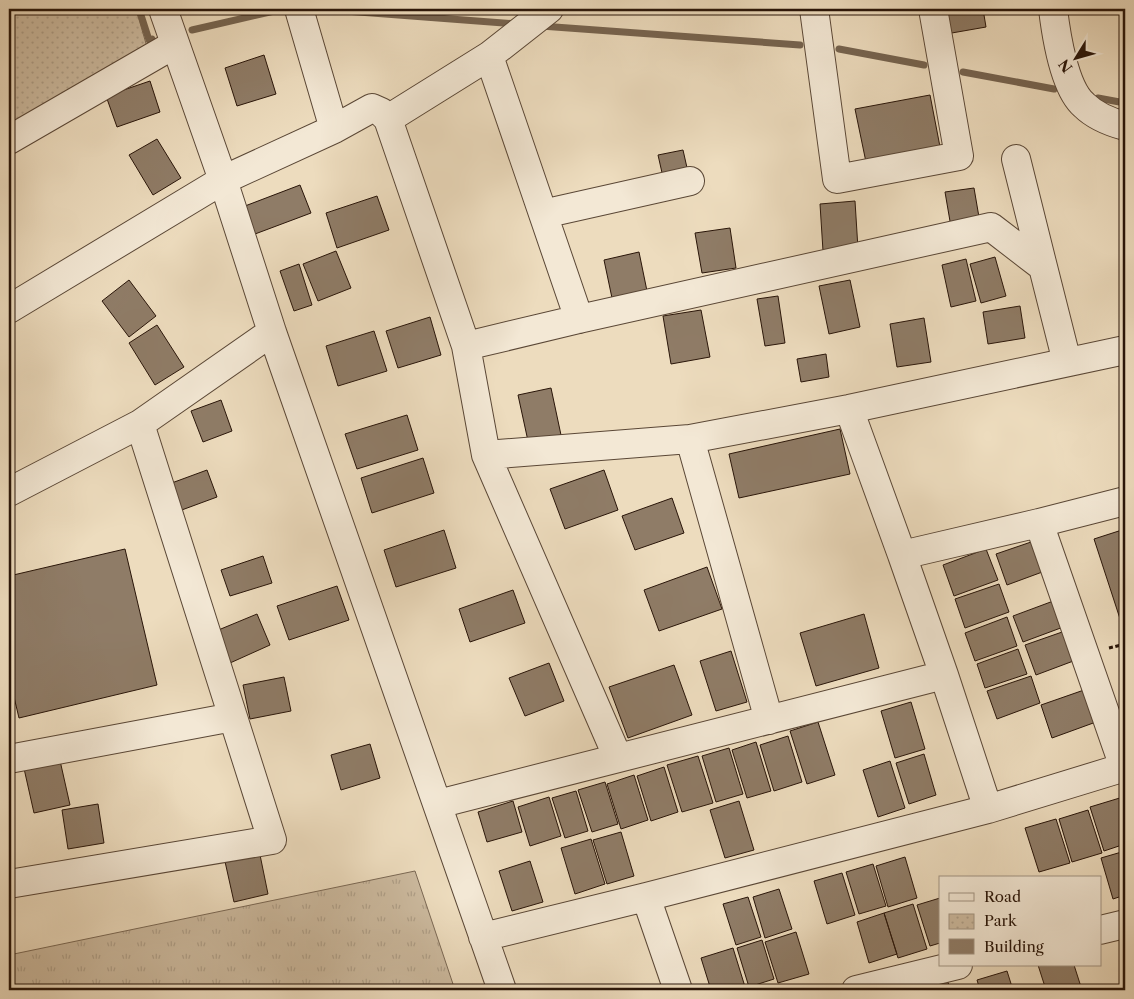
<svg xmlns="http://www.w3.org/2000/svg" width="1134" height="999" font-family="'Libre Caslon Text',serif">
<defs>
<pattern id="grass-tufts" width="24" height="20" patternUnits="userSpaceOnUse" patternTransform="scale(1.25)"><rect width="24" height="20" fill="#ccba9f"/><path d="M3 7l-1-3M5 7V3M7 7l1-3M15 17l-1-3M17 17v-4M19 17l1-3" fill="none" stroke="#af9f88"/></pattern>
<pattern id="park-dots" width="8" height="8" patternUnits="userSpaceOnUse" patternTransform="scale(1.25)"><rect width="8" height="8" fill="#ccba9f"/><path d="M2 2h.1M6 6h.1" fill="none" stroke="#af9f88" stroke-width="1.8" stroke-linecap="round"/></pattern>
</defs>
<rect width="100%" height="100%" fill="#eddcbe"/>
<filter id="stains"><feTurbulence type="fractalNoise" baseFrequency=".004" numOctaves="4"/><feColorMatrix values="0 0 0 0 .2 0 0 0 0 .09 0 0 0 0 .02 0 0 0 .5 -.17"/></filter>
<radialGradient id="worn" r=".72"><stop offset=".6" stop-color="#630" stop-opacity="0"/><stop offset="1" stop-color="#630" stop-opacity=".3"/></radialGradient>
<path fill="url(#grass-tufts)" stroke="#7a6854" d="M 415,871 L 455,990 L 9,990 L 9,955 Z"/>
<path fill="url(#park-dots)" stroke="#7a6854" d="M 9,9 L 136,9 L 147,47 L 9,128 Z"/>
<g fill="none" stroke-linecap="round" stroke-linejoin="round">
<path stroke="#766450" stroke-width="7" d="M 139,9 L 149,40 L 152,39
M 319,9 L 518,24
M 541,26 L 800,45
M 192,30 L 283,9
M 839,49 L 924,65
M 963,72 L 1054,89
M 1098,98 L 1125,103"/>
</g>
<path fill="#8f7c67" stroke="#291509" d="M 941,9 L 983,9 L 986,27 L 946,34 Z
M 264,55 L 276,94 L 237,106 L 225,68 Z
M 150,81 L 160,112 L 117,127 L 106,96 Z
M 930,95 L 941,152 L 867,167 L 855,109 Z
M 157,139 L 181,178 L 153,195 L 129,155 Z
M 683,150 L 690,181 L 665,186 L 658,155 Z
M 300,185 L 311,213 L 255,234 L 245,206 Z
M 974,188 L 980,223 L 951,227 L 945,192 Z
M 377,196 L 389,230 L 337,248 L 326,213 Z
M 855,201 L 858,249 L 823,251 L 820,204 Z
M 730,228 L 736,268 L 702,273 L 695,233 Z
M 336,251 L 351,288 L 318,301 L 303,264 Z
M 639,252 L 647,291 L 612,298 L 604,260 Z
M 995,257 L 1006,296 L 981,303 L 970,264 Z
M 966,259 L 976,301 L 951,307 L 942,265 Z
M 299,264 L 312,305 L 294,311 L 280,271 Z
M 129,280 L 156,316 L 129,337 L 102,301 Z
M 850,280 L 860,327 L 829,334 L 819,286 Z
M 778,296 L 785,343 L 765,346 L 757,299 Z
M 1020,306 L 1025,338 L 988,344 L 983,312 Z
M 701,310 L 710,357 L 671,364 L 663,316 Z
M 430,317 L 441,355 L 398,368 L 386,331 Z
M 924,318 L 931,362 L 897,367 L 890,324 Z
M 157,325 L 184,367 L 155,385 L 129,343 Z
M 374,331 L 387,371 L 338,386 L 326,346 Z
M 826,354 L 829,377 L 801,382 L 797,359 Z
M 551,388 L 561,435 L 528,441 L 518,395 Z
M 221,400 L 232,431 L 203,442 L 191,411 Z
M 407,415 L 418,450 L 357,469 L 345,434 Z
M 840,429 L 850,474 L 739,498 L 729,454 Z
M 423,458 L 434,493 L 372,513 L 361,478 Z
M 207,470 L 217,497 L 179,511 L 169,484 Z
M 604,470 L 618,510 L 565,529 L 550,489 Z
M 672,498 L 684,533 L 635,550 L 622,516 Z
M 1125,529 L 1125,630 L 1124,631 L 1094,539 Z
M 444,530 L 456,568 L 396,587 L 384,550 Z
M 1034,541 L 1045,571 L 1007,585 L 996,554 Z
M 125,549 L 157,685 L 19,718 L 9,676 L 9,576 Z
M 986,549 L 998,580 L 954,596 L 943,565 Z
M 263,556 L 272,583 L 230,596 L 221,570 Z
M 707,567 L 722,609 L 659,631 L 644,590 Z
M 999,584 L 1009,612 L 965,628 L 955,599 Z
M 337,586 L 349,620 L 289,640 L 277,606 Z
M 513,590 L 525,623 L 470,642 L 459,609 Z
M 1056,600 L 1066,626 L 1023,642 L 1013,616 Z
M 257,614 L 270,645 L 230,663 L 216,631 Z
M 864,614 L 879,668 L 816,686 L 800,633 Z
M 1007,617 L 1017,646 L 975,661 L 965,633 Z
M 1065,631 L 1076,660 L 1036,675 L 1025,645 Z
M 1018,649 L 1027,674 L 985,688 L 977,664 Z
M 731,651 L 747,702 L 716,711 L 700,661 Z
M 549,663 L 564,701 L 525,716 L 509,678 Z
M 674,665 L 692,715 L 628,738 L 609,687 Z
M 1031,676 L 1040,703 L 997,719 L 987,691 Z
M 284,677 L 291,711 L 250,719 L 243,685 Z
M 1084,690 L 1096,722 L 1052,738 L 1041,705 Z
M 911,702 L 925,749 L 895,758 L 881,711 Z
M 818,722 L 835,775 L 807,784 L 790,731 Z
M 788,736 L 802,782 L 774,791 L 760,745 Z
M 756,742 L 771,791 L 747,798 L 732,750 Z
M 370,744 L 380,778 L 341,790 L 331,755 Z
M 729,748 L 743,794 L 716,802 L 702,756 Z
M 924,754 L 936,795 L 909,804 L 896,763 Z
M 59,756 L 70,805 L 34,813 L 23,764 Z
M 698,756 L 713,803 L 682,812 L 667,765 Z
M 890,761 L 905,808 L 878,817 L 863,770 Z
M 664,767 L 678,812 L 651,821 L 637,776 Z
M 634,775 L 648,820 L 621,829 L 607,784 Z
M 605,782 L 618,824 L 592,832 L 578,790 Z
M 576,791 L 588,831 L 565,838 L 552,798 Z
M 549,797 L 561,836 L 530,846 L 518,807 Z
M 1123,797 L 1125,805 L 1125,844 L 1104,851 L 1090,807 Z
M 513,801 L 522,832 L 487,842 L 478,812 Z
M 739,801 L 754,850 L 725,858 L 710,810 Z
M 98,804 L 104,843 L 68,849 L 62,810 Z
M 1088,810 L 1102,853 L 1072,862 L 1059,819 Z
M 1056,819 L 1070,863 L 1039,872 L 1025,828 Z
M 621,832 L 634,876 L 607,884 L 593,840 Z
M 591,839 L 605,884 L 575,894 L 561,848 Z
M 259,850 L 268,894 L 234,902 L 224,857 Z
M 1125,851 L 1125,895 L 1113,899 L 1101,858 Z
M 905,857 L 917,898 L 888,907 L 876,866 Z
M 530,861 L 543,902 L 512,911 L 499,871 Z
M 873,864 L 886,906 L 859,914 L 846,872 Z
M 842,873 L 855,915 L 827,924 L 814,881 Z
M 779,889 L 792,929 L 765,938 L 753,897 Z
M 748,897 L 761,937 L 736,945 L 723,904 Z
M 940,898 L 940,943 L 930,946 L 917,905 Z
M 913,904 L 927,949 L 898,958 L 884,913 Z
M 884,913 L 897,954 L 869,963 L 857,922 Z
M 796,932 L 809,974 L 778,983 L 765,942 Z
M 762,940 L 774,979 L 749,987 L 737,948 Z
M 733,948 L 746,990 L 711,990 L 701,958 Z
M 1038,965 L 1074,965 L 1082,990 L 1046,990 Z
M 1007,971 L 1013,990 L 980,990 L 977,980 Z
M 947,980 L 951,990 L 917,990 L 916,989 Z"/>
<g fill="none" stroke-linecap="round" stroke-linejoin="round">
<g stroke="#5a4736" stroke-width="30">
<path id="minor" d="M 163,9 L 223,180 L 272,332 L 502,990
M 299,9 L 334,129
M 814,9 L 837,179 L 959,156 L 933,9
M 1053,9 C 1056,34 1064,88 1084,105 C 1095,116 1110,122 1125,126
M 489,56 L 579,319
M 388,119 L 489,56 L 549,9
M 9,140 L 175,44
M 1016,159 L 1043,267
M 543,214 L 690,181
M 9,309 L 223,180 L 334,129 L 372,108 L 381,112 L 388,119 L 466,346 L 486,455 L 618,758
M 466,346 L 579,319 L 991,227 L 1043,267 L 1067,362
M 849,409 L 902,555 L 1039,523
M 690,439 L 769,720
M 486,455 L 690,439 L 849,409 L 1125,350
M 9,492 L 140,424 L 272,332
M 1125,501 L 1039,523 L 1125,770
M 902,555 L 944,675 L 988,809
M 9,759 L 233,717
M 438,804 L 944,675
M 9,884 L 272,840 L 140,424
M 646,897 L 678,990
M 1100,930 L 1125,924
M 483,937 L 646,897 L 988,809 L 1125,767
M 856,990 L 958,965"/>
</g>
<path stroke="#291509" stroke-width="3" stroke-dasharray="4 2.5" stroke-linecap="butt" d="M 1109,648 L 1125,644"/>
<use href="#minor" stroke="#f3e8d5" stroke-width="28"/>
</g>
<rect width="1134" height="999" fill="none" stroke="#eddcbe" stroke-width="30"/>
<rect x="10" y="10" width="1114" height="979" fill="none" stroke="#291509" stroke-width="2.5"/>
<rect x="15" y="15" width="1104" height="969" fill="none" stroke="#291509"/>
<rect x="939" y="876" width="162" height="90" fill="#f3e8d5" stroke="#a29483"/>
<rect x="949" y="893" width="25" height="8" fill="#f3e8d5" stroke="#a29483"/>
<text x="984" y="902" font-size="15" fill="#291509">Road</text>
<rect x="949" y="914" width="25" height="15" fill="url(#park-dots)" stroke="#a29483"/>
<text x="984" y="926" font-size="15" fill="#291509">Park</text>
<rect x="949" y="939" width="25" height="15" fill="#8f7c67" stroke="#a29483"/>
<text x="984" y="952" font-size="15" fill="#291509">Building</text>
<g transform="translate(1076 58) rotate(233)" stroke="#f3e8d5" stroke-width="4" paint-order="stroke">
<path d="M0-4L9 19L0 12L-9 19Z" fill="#291509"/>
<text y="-8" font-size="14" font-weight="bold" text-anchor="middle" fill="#291509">N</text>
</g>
<rect width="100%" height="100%" filter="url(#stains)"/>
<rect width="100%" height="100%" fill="url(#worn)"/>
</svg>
